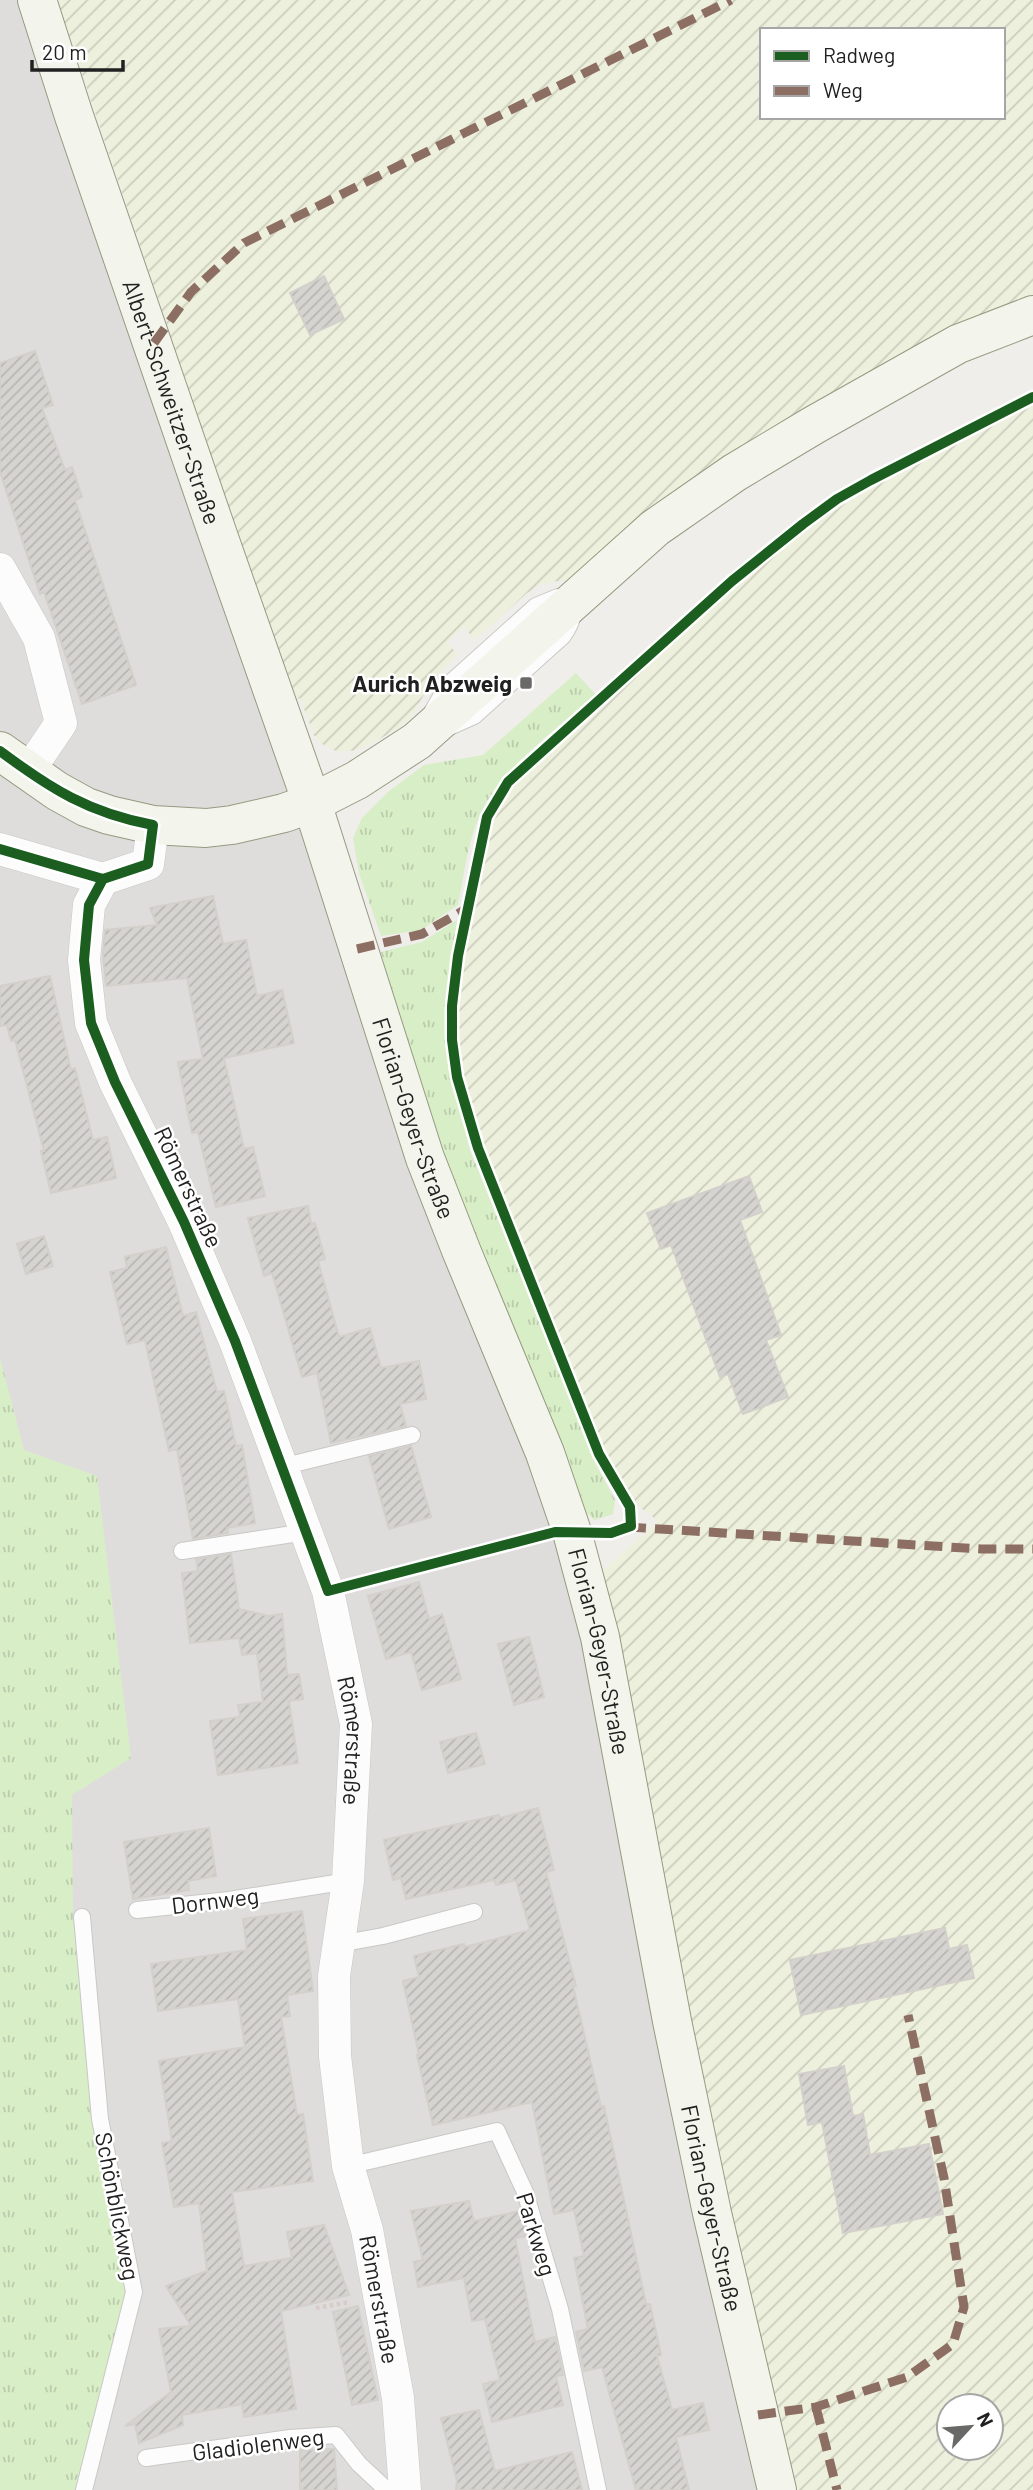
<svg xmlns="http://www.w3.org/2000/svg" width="1033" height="2490" font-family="Barlow,sans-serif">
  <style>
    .residential { fill: #dedddb }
    .farmland { fill: url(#farmland-furrows); fill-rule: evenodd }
    .grass { fill: url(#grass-tufts) }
    .building { fill: url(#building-hatch); stroke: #d3d0cb; stroke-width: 2 }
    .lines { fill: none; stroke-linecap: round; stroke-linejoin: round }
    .lane-casing { stroke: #c8c8c6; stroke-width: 18 }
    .street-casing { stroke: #c8c8c6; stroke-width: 33 }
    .secondary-casing { stroke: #969a80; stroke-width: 40 }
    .path { stroke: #d8cbc8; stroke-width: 4.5; stroke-dasharray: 3.5 3.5; stroke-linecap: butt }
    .lane { stroke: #fdfcfc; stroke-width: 16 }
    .street { stroke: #fdfcfc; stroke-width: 32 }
    .secondary { stroke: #f3f5ec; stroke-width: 38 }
    .quiet { stroke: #8d6e63; stroke-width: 9; stroke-dasharray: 18 9; stroke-linecap: butt }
    .cycleway-casing { stroke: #fff; stroke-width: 15 }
    .cycleway { stroke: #1b5e20; stroke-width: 10 }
    .poi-dot { fill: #696967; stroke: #fff; stroke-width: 2.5 }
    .labels { text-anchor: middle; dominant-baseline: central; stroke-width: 5; stroke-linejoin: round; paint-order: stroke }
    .street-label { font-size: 23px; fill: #212121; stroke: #fff }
    .poi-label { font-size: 23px; font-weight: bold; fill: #212121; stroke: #fff; text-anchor: end }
  </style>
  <defs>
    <pattern id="farmland-furrows" width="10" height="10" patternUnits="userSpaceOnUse" patternTransform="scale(1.75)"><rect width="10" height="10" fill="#edf0dc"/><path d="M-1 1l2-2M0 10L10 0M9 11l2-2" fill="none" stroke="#cbcebc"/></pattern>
    <pattern id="grass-tufts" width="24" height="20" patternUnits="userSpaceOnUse" patternTransform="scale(1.75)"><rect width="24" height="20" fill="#d8eec7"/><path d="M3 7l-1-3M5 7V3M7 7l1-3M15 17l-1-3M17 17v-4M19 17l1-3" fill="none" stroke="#b9ccab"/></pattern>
    <pattern id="building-hatch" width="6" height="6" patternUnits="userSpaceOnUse" patternTransform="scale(1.75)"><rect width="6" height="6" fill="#d6d4d1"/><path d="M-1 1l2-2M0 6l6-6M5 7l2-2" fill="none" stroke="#b7b6b3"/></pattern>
  </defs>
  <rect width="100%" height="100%" fill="#efeeea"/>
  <path class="residential" d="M 0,0 L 25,0 L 559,1534 L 766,2490 L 0,2490 Z"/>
  <path class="farmland" d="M 57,0 L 1033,0 L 1033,309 L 574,582 L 557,581 L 541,584 L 527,593 L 475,640 L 464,627 L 447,642 L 458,655 L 435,676 L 411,717 L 392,732 L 358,750 L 338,752 L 320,743 L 314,735 L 300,698 L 294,700 ZM 762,30 L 1003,30 L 1003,117 L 762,117 Z
    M 1033,404 L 1033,2490 L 795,2490 L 774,2407 L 691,2021 L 601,1572 L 658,1521 L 637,1505 L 605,1451 L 484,1146 L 463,1076 L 459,1039 L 459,1006 L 465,957 L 490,833 L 498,809 L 513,786 L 736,586 L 806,529 L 874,485 ZM 949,2406 L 991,2406 L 991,2448 L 949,2448 Z"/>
  <path class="grass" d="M 576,673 L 596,695 C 557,729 501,768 480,815 C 467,843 464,876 458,905 L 421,930 L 381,936 L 359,873 L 353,838 L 362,818 L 388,792 L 424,765 L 483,755 Z
    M 457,920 L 447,1004 L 447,1041 L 451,1077 L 470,1150 L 598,1468 L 615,1500 L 613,1514 L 595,1520 L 582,1510 L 476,1247 L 417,1083 L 381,952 L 422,942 Z
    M 0,1358 L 24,1450 L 97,1476 L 131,1758 L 72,1795 L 73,1918 L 92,2123 L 130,2294 L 78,2490 L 0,2490 Z"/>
  <path class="building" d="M 324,276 L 344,319 L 310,335 L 290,293 Z
    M 35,351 L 53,405 L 42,408 L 65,470 L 72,467 L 82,497 L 75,500 L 136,685 L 82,704 L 44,592 L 40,594 L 0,472 L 0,363 Z
    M 213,896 L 223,944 L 246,940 L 257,996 L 282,990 L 294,1043 L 224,1058 L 244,1149 L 253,1147 L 265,1196 L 216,1207 L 198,1132 L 192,1133 L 178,1062 L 203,1059 L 187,978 L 106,986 L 103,954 L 105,930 L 157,925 L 150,908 Z
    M 50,976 L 71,1070 L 75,1068 L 93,1140 L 107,1137 L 116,1178 L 51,1193 L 41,1151 L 44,1151 L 15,1040 L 11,1041 L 7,1025 L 0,1026 L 0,986 Z
    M 749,1176 L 762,1212 L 740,1220 L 781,1335 L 766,1340 L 788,1397 L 743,1414 L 728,1374 L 720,1377 L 671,1245 L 661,1249 L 647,1213 Z
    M 308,1206 L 311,1224 L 315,1223 L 325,1259 L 318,1261 L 339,1337 L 370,1328 L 381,1368 L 419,1361 L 426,1399 L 400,1404 L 406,1426 L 331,1443 L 317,1373 L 302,1377 L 272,1273 L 264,1276 L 248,1218 Z
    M 44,1236 L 53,1266 L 26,1274 L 17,1244 Z
    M 166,1247 L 183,1316 L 196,1312 L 217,1392 L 224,1391 L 236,1446 L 242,1445 L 255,1523 L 227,1528 L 228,1533 L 193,1539 L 177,1449 L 169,1451 L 145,1340 L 127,1344 L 110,1272 L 127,1268 L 125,1257 Z
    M 411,1446 L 431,1517 L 389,1529 L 369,1456 Z
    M 231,1554 L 239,1609 L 269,1616 L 282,1614 L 287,1675 L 299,1674 L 303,1699 L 289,1701 L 298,1763 L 218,1775 L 210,1721 L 240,1717 L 238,1705 L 263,1702 L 257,1653 L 242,1655 L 239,1638 L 190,1643 L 182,1573 L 198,1571 L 196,1559 Z
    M 419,1582 L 429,1619 L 442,1614 L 461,1679 L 422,1690 L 411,1652 L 386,1659 L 368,1596 Z
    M 529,1637 L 544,1697 L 514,1705 L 498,1644 Z
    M 476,1733 L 485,1764 L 448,1773 L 440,1742 Z
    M 538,1808 L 554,1870 L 546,1872 L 576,1986 L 573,1986 L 601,2107 L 604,2106 L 646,2304 L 650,2304 L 661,2355 L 657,2356 L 672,2410 L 703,2403 L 709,2430 L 676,2437 L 689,2490 L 636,2490 L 602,2367 L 584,2371 L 576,2332 L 588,2329 L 574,2258 L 584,2256 L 574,2210 L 554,2214 L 532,2102 L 433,2125 L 417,2055 L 419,2055 L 403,1981 L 419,1977 L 414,1956 L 464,1944 L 465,1947 L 530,1930 L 516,1880 L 496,1885 L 494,1880 L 406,1899 L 401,1878 L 393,1880 L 384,1840 L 499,1815 L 500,1818 Z
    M 209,1828 L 216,1876 L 188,1881 L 189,1890 L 133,1899 L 124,1842 Z
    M 302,1911 L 313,1991 L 287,1995 L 290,2016 L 281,2017 L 297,2115 L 303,2114 L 313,2181 L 232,2192 L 244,2266 L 292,2258 L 287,2232 L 324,2225 L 349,2295 L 281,2311 L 296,2409 L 244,2417 L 242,2404 L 182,2415 L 183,2425 L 139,2443 L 135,2424 L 125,2426 L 171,2392 L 159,2329 L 191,2326 L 166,2286 L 207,2271 L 199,2203 L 174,2207 L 162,2143 L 172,2141 L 159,2061 L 245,2047 L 238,1999 L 158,2011 L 151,1964 L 247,1950 L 243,1919 Z
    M 945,1928 L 949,1949 L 967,1945 L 974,1978 L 801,2015 L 790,1960 Z
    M 844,2066 L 853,2116 L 863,2114 L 870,2155 L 929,2144 L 943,2214 L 843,2233 L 822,2122 L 808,2125 L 799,2074 Z
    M 469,2201 L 474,2221 L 520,2211 L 527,2236 L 515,2238 L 535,2342 L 555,2337 L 563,2375 L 556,2376 L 563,2405 L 492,2422 L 483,2384 L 500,2380 L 485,2319 L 472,2321 L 464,2278 L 418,2287 L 414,2262 L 423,2260 L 411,2211 Z
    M 358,2306 L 378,2400 L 352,2405 L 333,2312 Z
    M 479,2410 L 495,2471 L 572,2452 L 582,2490 L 456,2490 L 457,2481 L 441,2418 Z
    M 334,2449 L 337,2490 L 300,2490 L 300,2450 Z"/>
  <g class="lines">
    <g class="lane-casing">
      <path id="lane" d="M 558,597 L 574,599 C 574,614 572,623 563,636 L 474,716 L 445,729 L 428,731 L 431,714 L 447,686 L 536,606 Z
        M 281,1467 L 412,1435
        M 182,1551 L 306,1532
        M 137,1910 L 229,1900 L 348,1881
        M 82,1917 L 100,2119 L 134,2292 L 84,2490
        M 339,1944 L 383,1936 L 474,1912
        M 348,2166 L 497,2131 L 525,2192 L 560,2309 L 598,2490
        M 146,2458 L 290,2438 L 336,2435 L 359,2464 L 387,2490"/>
    </g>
    <g class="street-casing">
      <g id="street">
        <path d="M 0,569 L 39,638 L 61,723 L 28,772"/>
        <path id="s1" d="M 153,825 L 148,864 L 103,879 L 89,905 L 84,960 L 91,1023 L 115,1082 L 184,1222 L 235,1341 L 328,1591 L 356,1724 L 348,1881 L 334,1976 L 335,2056 L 348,2166 L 367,2230 L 398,2398 L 405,2490"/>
        <path d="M 0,849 L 103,879"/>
      </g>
    </g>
    <g class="secondary-casing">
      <g id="secondary">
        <path id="s2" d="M 37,0 L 74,116 L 218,535 L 312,803 L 425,1158 L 461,1250 L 545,1453 L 572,1532 L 600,1637 L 672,2021 L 712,2213 L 777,2490"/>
        <path d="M 0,751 L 57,791 L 86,807 L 109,815 L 153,825 L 206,828 L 232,825 L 284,813 L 312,803 L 357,780 L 417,741 L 655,528 L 734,473 L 814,425 L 958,344 L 1033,315"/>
      </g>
    </g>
    <path class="path" d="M 316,2308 L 350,2302"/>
    <use href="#lane" class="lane"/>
    <use href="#street" class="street"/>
    <use href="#secondary" class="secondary"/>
    <path class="quiet" d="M 154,343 L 191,292 L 244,243 L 731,0
      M 357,949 L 422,934 L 466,909
      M 628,1527 L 981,1549 L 1033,1549
      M 816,2407 L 837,2490
      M 758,2415 L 816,2407 L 907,2377 L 953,2344 L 964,2307 L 944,2178 L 908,2015"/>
    <g class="cycleway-casing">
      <path id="cycleway" d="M 0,751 C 51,789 89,813 153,825 L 148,864 L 103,879 L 89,905 L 84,960 L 91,1023 L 115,1082 L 184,1222 L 235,1341 L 328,1591 L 555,1532 L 611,1533 L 631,1526 L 630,1507 L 599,1454 L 478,1148 L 457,1077 L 452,1040 L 452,1006 L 458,956 L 487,817 L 508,782 L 732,581 L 803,524 L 837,499 L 871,480 L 1033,397
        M 0,849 L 103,879"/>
    </g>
    <use href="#cycleway" class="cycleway"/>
  </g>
  <rect class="poi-dot" x="519" y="676" width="14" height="14" rx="3.5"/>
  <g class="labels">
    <g class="street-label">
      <text stroke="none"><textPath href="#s2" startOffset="424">Albert-Schweitzer-Straße</textPath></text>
      <text stroke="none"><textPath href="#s2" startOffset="1180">Florian-Geyer-Straße</textPath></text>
      <text transform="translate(189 1187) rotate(65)">Römerstraße</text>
      <text stroke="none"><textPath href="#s2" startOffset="1746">Florian-Geyer-Straße</textPath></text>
      <text stroke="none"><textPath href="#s1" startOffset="1003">Römerstraße</textPath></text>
      <text transform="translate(215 1900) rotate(-7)">Dornweg</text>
      <text transform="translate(118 2206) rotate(79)">Schönblickweg</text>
      <text stroke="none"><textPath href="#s2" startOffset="2314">Florian-Geyer-Straße</textPath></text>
      <text transform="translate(537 2234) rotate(73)">Parkweg</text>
      <text stroke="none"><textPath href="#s1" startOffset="1568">Römerstraße</textPath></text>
      <text transform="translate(258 2444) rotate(-7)">Gladiolenweg</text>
    </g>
    <g class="poi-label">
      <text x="512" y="683">Aurich Abzweig</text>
    </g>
  </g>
  <rect x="760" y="28" width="245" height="91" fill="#ffffff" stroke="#a6a6a6" stroke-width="2"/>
  <rect x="774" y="51" width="35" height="10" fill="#1b5e20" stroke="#a6a6a6" stroke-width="2"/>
  <text x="823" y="63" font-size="21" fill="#212121">Radweg</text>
  <rect x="774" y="86" width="35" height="10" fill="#8d6e63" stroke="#a6a6a6" stroke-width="2"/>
  <text x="823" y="98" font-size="21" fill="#212121">Weg</text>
  <g transform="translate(970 2427) rotate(64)"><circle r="33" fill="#ffffff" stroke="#a6a6a6" stroke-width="2"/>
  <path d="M0-5L12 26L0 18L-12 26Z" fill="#696967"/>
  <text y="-10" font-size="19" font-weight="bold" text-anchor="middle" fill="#212121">N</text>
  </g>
  <path d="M32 60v10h91v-10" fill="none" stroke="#212121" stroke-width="3.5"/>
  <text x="42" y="60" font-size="21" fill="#212121" stroke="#ffffff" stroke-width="5" paint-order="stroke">20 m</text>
</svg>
